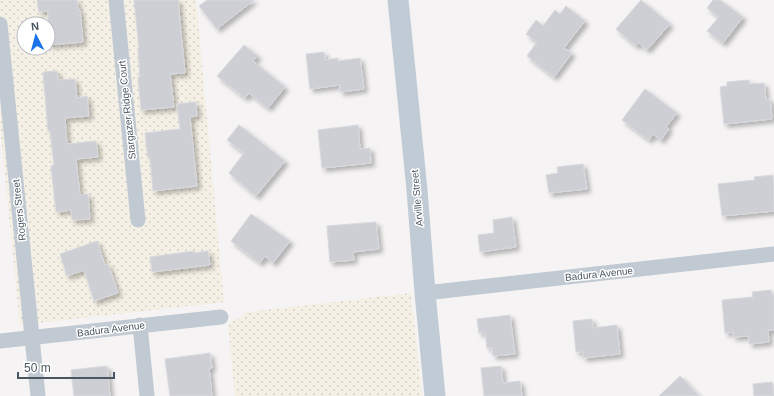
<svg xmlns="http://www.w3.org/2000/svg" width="774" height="396" font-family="Helvetica,sans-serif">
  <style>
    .sand { fill: url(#sand-dots); fill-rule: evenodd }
    .building { fill: #cdcfd5; stroke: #d7d9de; filter: url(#shadow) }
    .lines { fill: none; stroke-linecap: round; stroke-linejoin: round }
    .street { stroke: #c1cad2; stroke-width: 15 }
    .secondary { stroke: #c1cbd6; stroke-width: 21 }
    .labels { text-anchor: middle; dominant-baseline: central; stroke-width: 3; stroke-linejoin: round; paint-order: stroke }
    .street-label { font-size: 10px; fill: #4a5661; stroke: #fff }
  </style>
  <defs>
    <pattern id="sand-dots" width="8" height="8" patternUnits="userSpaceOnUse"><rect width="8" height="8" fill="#f5f0e5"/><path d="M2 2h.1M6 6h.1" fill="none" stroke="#d4d0c7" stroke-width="1.8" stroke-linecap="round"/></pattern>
    <filter id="shadow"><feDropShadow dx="3.5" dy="3.5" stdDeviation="2" flood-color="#0004"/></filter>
  </defs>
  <rect width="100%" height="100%" fill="#f5f3f3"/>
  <path class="sand" d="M 0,0 L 196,0 L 224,302 L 20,325 L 0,126 ZM 24,24 L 48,24 L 48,48 L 24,48 Z
    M 411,293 L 422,396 L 235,396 L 228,325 L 247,312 Z"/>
  <path class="building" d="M 37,0 L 77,0 L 78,10 L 80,10 L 83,42 L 48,45 L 48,11 L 39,12 Z
    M 134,0 L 178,0 L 185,73 L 170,74 L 174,107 L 141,110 L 138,77 L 140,77 L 138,48 L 139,48 Z
    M 207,0 L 254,0 L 217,29 L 199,6 Z
    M 641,0 L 670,24 L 647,50 L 639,43 L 636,46 L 616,29 Z
    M 713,0 L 720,0 L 743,17 L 723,43 L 707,31 L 719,17 L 707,8 Z
    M 566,6 L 585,21 L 564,48 L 572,53 L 554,77 L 527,56 L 537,42 L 526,34 L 536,20 L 543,26 L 555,10 L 560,14 Z
    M 244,45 L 258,56 L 253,61 L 285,87 L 268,108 L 249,93 L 245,98 L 217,76 Z
    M 324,52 L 325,60 L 338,58 L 338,61 L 360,58 L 364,89 L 340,92 L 340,85 L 310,89 L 306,54 Z
    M 57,71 L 58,80 L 75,79 L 77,98 L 87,96 L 89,116 L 65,118 L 67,144 L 96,141 L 98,157 L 76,159 L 80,195 L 88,194 L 90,219 L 72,220 L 71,210 L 56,212 L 51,166 L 54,165 L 50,131 L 48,131 L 43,72 Z
    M 749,80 L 750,84 L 764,83 L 766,100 L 770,99 L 772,119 L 724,124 L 720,87 L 727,86 L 727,82 Z
    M 645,89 L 677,113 L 666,127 L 669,129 L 661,140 L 653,134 L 649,140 L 622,120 Z
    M 196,102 L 197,116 L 190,117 L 197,186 L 153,191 L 150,157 L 148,158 L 145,133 L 180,129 L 177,104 Z
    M 239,125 L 285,161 L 256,196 L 229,173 L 244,153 L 227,140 Z
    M 358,125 L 360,149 L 370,148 L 371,163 L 322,168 L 318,130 Z
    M 583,164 L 587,189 L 549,193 L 546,175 L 558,173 L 557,167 Z
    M 773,175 L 774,211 L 722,216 L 718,184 L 755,180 L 754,177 Z
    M 251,214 L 290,241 L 273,263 L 265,256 L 260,263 L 231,241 Z
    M 512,217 L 516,247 L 480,252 L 478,235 L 494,233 L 493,220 Z
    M 376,222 L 379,249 L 353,252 L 354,260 L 330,262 L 327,226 Z
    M 97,241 L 105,265 L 108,264 L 118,293 L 94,301 L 84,270 L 67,276 L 60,254 Z
    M 194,251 L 194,253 L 208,251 L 210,265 L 152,272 L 150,257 Z
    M 771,290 L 772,295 L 774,295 L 774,330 L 768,330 L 769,342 L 749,344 L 749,336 L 733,337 L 733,332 L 725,333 L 722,300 L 753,297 L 752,292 Z
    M 510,315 L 515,354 L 493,356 L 492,348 L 487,348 L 485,332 L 479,333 L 477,319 Z
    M 592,319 L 593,328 L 617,325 L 620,354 L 583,358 L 583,352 L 576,352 L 573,321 Z
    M 210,353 L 212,368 L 209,368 L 212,396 L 170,396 L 165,359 Z
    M 107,366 L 110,396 L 74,396 L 71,370 Z
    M 501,366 L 503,383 L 520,381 L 522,396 L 484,396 L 481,368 Z
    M 680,376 L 699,396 L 659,396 Z
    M 772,382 L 774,396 L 754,396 L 753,384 Z"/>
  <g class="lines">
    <path class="street" d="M 116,0 L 138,220
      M 0,24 L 38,396
      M 425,293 L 774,254
      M 140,325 L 147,396
      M 0,341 L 221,317"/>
    <path class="secondary" d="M 398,0 L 417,190 L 425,293 L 435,396"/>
  </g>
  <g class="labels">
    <g class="street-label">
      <text transform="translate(127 110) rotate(-96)">Stargazer Ridge Court</text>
      <text transform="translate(417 198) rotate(-95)">Arville Street</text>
      <text transform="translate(19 210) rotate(-96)">Rogers Street</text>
      <text transform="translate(599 274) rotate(-6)">Badura Avenue</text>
      <text transform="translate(111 329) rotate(-7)">Badura Avenue</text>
    </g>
  </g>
  <g transform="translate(36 36) rotate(354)"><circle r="19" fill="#ffffff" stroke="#b7bbc0"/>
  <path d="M0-3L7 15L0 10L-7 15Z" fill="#1a73e8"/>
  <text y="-6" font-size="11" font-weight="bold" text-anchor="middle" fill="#4a5661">N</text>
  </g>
  <path d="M18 372v6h96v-6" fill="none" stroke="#4a5661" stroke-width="2"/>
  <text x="24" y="372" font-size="12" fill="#4a5661" stroke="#ffffff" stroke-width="3" paint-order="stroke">50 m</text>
</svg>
